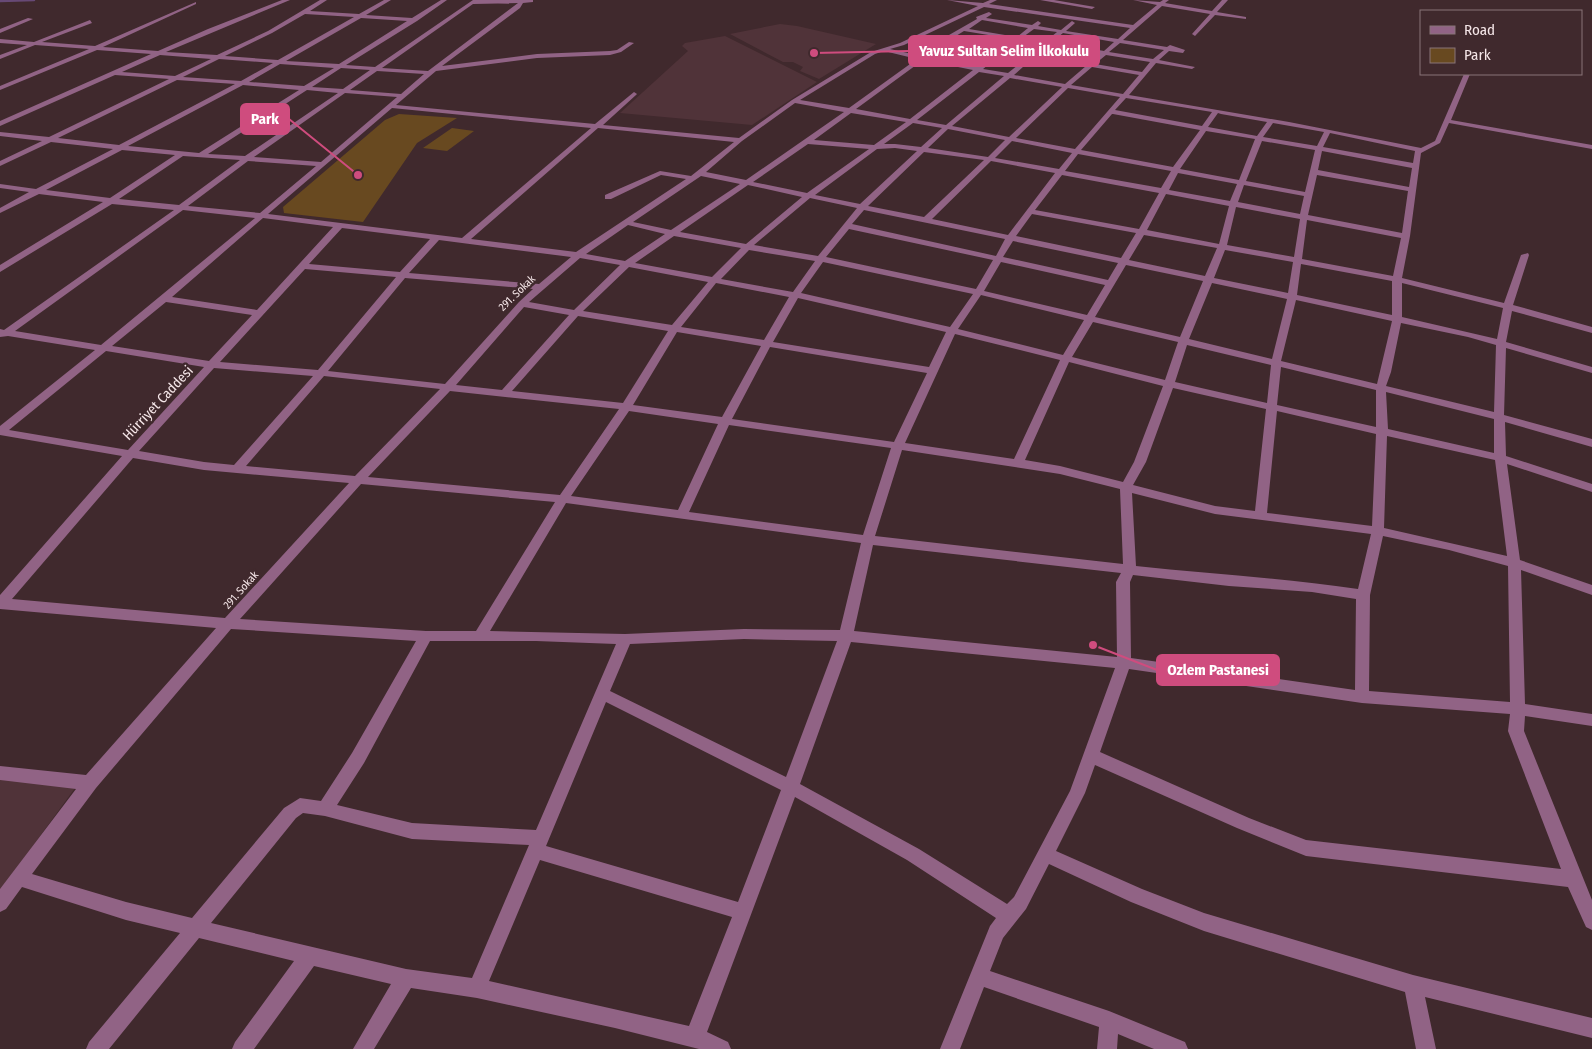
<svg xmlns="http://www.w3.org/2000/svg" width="1592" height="1049" font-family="'Fira Sans Condensed',sans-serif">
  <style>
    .built { fill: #503339 }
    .green { fill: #684920 }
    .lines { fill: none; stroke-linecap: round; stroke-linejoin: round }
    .stream { stroke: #674976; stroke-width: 2.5 }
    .minor { fill: #916385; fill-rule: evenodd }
    .labels { text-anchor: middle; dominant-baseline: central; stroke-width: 5; stroke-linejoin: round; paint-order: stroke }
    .far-street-label { font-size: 11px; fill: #f5e6e8; stroke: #40292d }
    .street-label { font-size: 14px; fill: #f5e6e8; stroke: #40292d }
    .leader { fill: none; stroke: #cf4c7e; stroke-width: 2 }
    .callout-dot { fill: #cf4c7e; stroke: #40292d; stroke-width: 2 }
    .callout { fill: #cf4c7e; stroke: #cf4c7e; stroke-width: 2 }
    .callout-label { font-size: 15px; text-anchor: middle; font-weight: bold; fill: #fff }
  </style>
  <rect width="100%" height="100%" fill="#40292d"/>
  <path class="built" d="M 780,24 L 797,26 L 876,44 L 819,79 L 800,71 L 803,67 L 793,62 L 783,62 L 730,34 Z
    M 725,36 L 817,82 L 752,125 L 620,113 L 688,51 L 682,46 L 685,43 Z
    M 0,779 L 75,788 L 0,891 Z"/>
  <path class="green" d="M 399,114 L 457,118 L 417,143 L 363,222 L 284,213 L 283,207 L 385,120 Z
    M 452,128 L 474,131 L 447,151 L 423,148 Z"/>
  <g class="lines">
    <path class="stream" d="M 0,1 L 34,0"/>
    <path class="minor" d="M 282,0 L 290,0 L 166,52 L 217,55 L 268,31 L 320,0 L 327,0 L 310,11 L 359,14 L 384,0 L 391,0 L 366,15 L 412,18 L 441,0 L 447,0 L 417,21 L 346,65 L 375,67 L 473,0 L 533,0 L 533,2 L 523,3 L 520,8 L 442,66 L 537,54 L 610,51 L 617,50 L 629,42 L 634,43 L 621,52 L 610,55 L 537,58 L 436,71 L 396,105 L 595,124 L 634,92 L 637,94 L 636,95 L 603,125 L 739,138 L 792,100 L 871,52 L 900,43 L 978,6 L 947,0 L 983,3 L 990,0 L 997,0 L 989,4 L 1133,25 L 1157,5 L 1133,0 L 1160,2 L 1163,0 L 1169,0 L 1165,3 L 1212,11 L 1222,0 L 1228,0 L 1217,12 L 1246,17 L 1246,19 L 1215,15 L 1195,36 L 1192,34 L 1210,14 L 1162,6 L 1123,40 L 1167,47 L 1170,45 L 1185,50 L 1183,53 L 1169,51 L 1159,60 L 1195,67 L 1192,69 L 1156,63 L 1129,95 L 1289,122 L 1421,148 L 1435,141 L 1464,74 L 1470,74 L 1451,120 L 1592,145 L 1592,149 L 1449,123 L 1440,143 L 1421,153 L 1410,236 L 1402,278 L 1504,303 L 1521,255 L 1528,253 L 1529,255 L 1513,305 L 1592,327 L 1592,333 L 1512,311 L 1506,342 L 1592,367 L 1592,373 L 1506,348 L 1504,415 L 1592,439 L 1592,447 L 1505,422 L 1506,456 L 1592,484 L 1592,492 L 1507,464 L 1520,560 L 1592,585 L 1592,595 L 1521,570 L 1525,704 L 1592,714 L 1592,726 L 1525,716 L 1524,731 L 1592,900 L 1592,930 L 1586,927 L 1568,887 L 1306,856 L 1237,828 L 1095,765 L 1085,793 L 1056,851 L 1142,889 L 1204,913 L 1413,975 L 1592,1018 L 1592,1038 L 1425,997 L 1436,1049 L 1416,1049 L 1405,992 L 1204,931 L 1131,902 L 1049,864 L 1026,909 L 1003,938 L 990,971 L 1109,1011 L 1185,1042 L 1188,1049 L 1154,1049 L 1118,1034 L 1117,1049 L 1097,1049 L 1099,1027 L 984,987 L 960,1049 L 940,1049 L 990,926 L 996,918 L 907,860 L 795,797 L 707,1032 L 728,1042 L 731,1049 L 699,1049 L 615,1028 L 477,998 L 411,988 L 374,1049 L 353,1049 L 391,984 L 314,966 L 254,1049 L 232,1049 L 235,1042 L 294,961 L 199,938 L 109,1049 L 86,1049 L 89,1042 L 180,933 L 126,920 L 22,887 L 6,909 L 0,912 L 0,889 L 76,789 L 0,780 L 0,766 L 86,775 L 216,628 L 0,609 L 0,595 L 122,456 L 0,435 L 0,426 L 95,350 L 8,336 L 0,337 L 0,329 L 4,330 L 174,210 L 112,204 L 0,272 L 0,265 L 103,202 L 39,194 L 0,213 L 0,208 L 29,192 L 0,188 L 0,184 L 36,189 L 113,149 L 51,142 L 0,166 L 0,161 L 42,141 L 0,136 L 0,132 L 49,137 L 169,79 L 115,75 L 0,126 L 0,121 L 151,54 L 97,50 L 0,90 L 0,86 L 89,49 L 35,45 L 0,59 L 0,55 L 27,45 L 0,43 L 0,39 L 34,42 L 90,20 L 92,23 L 42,42 L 95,46 L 196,2 L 196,4 L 103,47 L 158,51 L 208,29 ZM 518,3 L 428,71 L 382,68 L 473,4 ZM 984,7 L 1130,28 L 1118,39 L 1066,31 L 1075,23 L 1072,21 L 1061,30 L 1038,26 L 1041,23 L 1038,21 L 1032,25 L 986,18 L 992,14 L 989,12 L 976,17 L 977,19 L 942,39 L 921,56 L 890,49 L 904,45 ZM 305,14 L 354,17 L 278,60 L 225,56 L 272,33 ZM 361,18 L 407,21 L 339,64 L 286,61 ZM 982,20 L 1028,28 L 1017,37 L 969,29 ZM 1034,29 L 1057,32 L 1046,41 L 1023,37 ZM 964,31 L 1013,39 L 1002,48 L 951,39 ZM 1063,33 L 1114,42 L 1104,51 L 1052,42 ZM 1019,40 L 1043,44 L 1032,53 L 1008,49 ZM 947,42 L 998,51 L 977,67 L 926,57 ZM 1120,43 L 1164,50 L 1153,59 L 1109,52 ZM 1049,45 L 1100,54 L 1089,63 L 1038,54 ZM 884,51 L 917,59 L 849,108 L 800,100 L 875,54 ZM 1004,52 L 1029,56 L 1008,73 L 983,69 ZM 160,55 L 211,59 L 175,76 L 122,72 ZM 1106,55 L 1150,62 L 1142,72 L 1095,64 ZM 1034,57 L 1086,66 L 1065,84 L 1014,75 ZM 219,59 L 273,63 L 241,81 L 183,77 ZM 923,60 L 973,70 L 910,119 L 856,109 ZM 280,64 L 334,68 L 304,86 L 249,82 ZM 1092,67 L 1139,75 L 1123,94 L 1071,85 ZM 341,68 L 370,70 L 343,89 L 312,87 ZM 377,71 L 424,74 L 401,94 L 350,90 ZM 979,72 L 1004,76 L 946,125 L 917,120 ZM 1010,78 L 1062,87 L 1009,137 L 952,126 ZM 177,80 L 235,84 L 119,145 L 58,138 ZM 243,85 L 299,90 L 199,153 L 128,146 ZM 1068,88 L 1120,97 L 1075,149 L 1016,138 ZM 307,90 L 338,93 L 245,156 L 208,154 ZM 345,93 L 397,97 L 321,162 L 254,157 ZM 1126,98 L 1212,112 L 1202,126 L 1115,110 ZM 795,103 L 844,112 L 746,180 L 706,172 L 742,141 ZM 392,108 L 591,128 L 462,238 L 268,214 ZM 851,113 L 906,122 L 874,145 L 814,140 ZM 1218,113 L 1221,114 L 1267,122 L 1257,136 L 1208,127 ZM 1112,114 L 1113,114 L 1200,130 L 1173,167 L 1081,150 ZM 913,123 L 942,128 L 921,147 L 895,144 L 884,144 ZM 1273,123 L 1324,132 L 1317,146 L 1263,137 ZM 598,128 L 734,142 L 691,176 L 660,171 L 605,195 L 605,199 L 611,199 L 661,175 L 686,179 L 576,252 L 471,239 ZM 948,129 L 1005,140 L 988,157 L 928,148 ZM 1206,131 L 1255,139 L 1239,180 L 1180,169 ZM 1330,133 L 1415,151 L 1413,163 L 1323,147 ZM 1012,141 L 1072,153 L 1059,169 L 995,158 ZM 1262,141 L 1315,150 L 1305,192 L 1246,181 ZM 808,144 L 869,149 L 807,193 L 753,182 ZM 895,148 L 917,151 L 860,204 L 815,195 L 877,149 ZM 122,150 L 175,155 L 110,198 L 46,190 ZM 1322,151 L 1412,168 L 1409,187 L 1318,170 ZM 924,152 L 984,160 L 924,217 L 868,206 ZM 1078,154 L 1171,171 L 1161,188 L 1065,171 ZM 183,156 L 240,160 L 179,205 L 119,199 ZM 248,161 L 316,166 L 260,213 L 188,206 ZM 991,161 L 1055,173 L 1008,235 L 932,219 ZM 1178,173 L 1237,184 L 1230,201 L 1169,190 ZM 1062,175 L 1159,193 L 1139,229 L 1035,210 ZM 1317,175 L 1408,191 L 1402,233 L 1308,215 ZM 701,176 L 740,184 L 671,230 L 633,222 ZM 748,185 L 802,197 L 746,244 L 680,232 ZM 1244,185 L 1304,196 L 1300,214 L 1238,202 ZM 1166,194 L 1229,206 L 1219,244 L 1147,230 ZM 810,198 L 857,208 L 818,256 L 754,245 ZM 1236,207 L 1300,219 L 1294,257 L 1227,245 ZM 183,210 L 255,218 L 101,345 L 15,331 ZM 864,210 L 1005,239 L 996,256 L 852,224 ZM 1032,214 L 1136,233 L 1121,258 L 1016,236 ZM 263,218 L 333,227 L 257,310 L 172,297 ZM 1307,220 L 1401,238 L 1393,276 L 1302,259 ZM 628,225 L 665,234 L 625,261 L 586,254 ZM 342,228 L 430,239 L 400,272 L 309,264 ZM 849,229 L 993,260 L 976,289 L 826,257 ZM 1144,235 L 1217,248 L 1205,276 L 1129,260 ZM 674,236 L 741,248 L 712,277 L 635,263 ZM 439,240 L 571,257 L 539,284 L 409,273 ZM 1013,241 L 1118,263 L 1108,280 L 1003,257 ZM 749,250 L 815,261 L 793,292 L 721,279 ZM 1225,250 L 1293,262 L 1288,293 L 1214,278 ZM 580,258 L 620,265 L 574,310 L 529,302 ZM 823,262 L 973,294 L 950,327 L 801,293 ZM 1001,262 L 1105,285 L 1087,315 L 984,291 ZM 1301,264 L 1392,281 L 1392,315 L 1297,295 ZM 1126,265 L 1203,281 L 1180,337 L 1095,317 ZM 629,267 L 708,282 L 672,325 L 583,311 ZM 305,269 L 396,277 L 318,370 L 220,362 ZM 405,278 L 533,289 L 519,302 L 445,384 L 328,371 ZM 716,283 L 789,297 L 764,340 L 681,327 ZM 1212,283 L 1287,299 L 1272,359 L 1189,339 ZM 1402,283 L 1503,308 L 1497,339 L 1402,317 ZM 981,295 L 1084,320 L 1063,355 L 958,329 ZM 798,298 L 946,332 L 929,367 L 773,342 ZM 1296,300 L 1392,321 L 1377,384 L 1281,361 ZM 166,302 L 252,315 L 209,361 L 112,346 ZM 524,307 L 569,315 L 502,390 L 456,385 ZM 578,316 L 668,331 L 623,403 L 512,391 ZM 1093,322 L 1178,342 L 1165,380 L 1072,357 ZM 1401,323 L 1468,337 L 1496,345 L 1494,412 L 1386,386 L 1391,372 ZM 677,332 L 761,346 L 722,417 L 633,405 ZM 955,334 L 1060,360 L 1014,459 L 905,443 ZM 1187,345 L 1271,365 L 1267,403 L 1175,382 ZM 770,347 L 927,373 L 894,442 L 732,419 ZM 106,351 L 204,367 L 128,450 L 9,430 ZM 1069,362 L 1163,386 L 1134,462 L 1123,482 L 1060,466 L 1025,460 ZM 1281,367 L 1376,390 L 1376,427 L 1277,405 ZM 214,368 L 313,376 L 234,465 L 204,462 L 139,451 ZM 324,376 L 440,389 L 355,476 L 246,466 ZM 1173,388 L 1266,409 L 1255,511 L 1215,506 L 1133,485 L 1146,462 ZM 450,391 L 619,409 L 560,495 L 368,477 ZM 1386,392 L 1494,419 L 1494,453 L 1388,429 ZM 629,411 L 718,424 L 678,510 L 571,496 ZM 1277,411 L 1376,434 L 1372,526 L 1267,513 ZM 729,425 L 891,448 L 863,535 L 689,512 ZM 1387,436 L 1495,460 L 1507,556 L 1384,528 ZM 902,450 L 1060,474 L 1120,489 L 1123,564 L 875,536 ZM 133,458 L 204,470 L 349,483 L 225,618 L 12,599 ZM 361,484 L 555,502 L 476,631 L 426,631 L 240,619 ZM 1132,493 L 1215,514 L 1371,534 L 1358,589 C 1284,578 1210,574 1136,566 ZM 566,503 L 861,543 L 840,630 L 744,629 L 625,634 L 490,631 ZM 1383,536 L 1449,550 L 1508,566 L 1510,702 L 1369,691 L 1370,595 ZM 873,545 L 1121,573 L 1116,582 L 1117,657 L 854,631 ZM 1133,575 L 1229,586 L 1312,592 L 1356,599 L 1355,690 L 1131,658 L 1130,582 ZM 231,629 L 416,641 L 352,753 L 321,801 L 300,798 L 284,808 L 192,918 L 126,902 L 32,874 L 96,788 ZM 744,639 L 837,641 L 786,777 L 610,691 L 630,644 ZM 430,641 L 536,641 L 616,644 L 536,830 L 412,823 L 337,805 L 364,763 ZM 851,642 L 1115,668 L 1070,791 L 1014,897 L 1007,904 L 919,849 L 800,784 ZM 1129,669 L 1362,703 L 1510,714 L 1508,731 L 1561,869 L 1306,840 L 1249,818 L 1100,752 ZM 606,702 L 781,790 L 738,902 L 546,846 ZM 303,813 L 325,816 L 412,839 L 529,845 L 472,978 L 406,969 L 211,923 L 296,818 ZM 540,860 L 732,917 L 689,1026 L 489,981 Z
      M 1040,0 L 1054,0 L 1095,7 L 1092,9 Z
      M 28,18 L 33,19 L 0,33 L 0,29 Z"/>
  </g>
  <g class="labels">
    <g class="far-street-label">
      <text transform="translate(517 293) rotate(-44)">291. Sokak</text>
      <text transform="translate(241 590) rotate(-48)">291. Sokak</text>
    </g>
    <g class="street-label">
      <text transform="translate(158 403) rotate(-47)">Hürriyet Caddesi</text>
    </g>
  </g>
  <path class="leader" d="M814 53L909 51M358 175L289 119M1093 645L1157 670"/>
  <g class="callout-dot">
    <circle cx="814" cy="53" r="5"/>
    <circle cx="358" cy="175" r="5"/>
    <circle cx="1093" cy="645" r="5"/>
  </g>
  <g class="callout">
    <rect x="909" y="36" width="190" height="30" rx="5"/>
    <rect x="241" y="104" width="48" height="30" rx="5"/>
    <rect x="1157" y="655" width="122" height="30" rx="5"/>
  </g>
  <g class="callout-label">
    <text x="1004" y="56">Yavuz Sultan Selim İlkokulu</text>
    <text x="265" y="124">Park</text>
    <text x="1218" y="675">Ozlem Pastanesi</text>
  </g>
  <rect x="1420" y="10" width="162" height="65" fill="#40292d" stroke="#887578"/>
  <rect x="1430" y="26" width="25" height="8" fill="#916385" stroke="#887578"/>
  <text x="1464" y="35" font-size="15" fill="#f5e6e8">Road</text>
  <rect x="1430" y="48" width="25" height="15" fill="#684920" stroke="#887578"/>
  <text x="1464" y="60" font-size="15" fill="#f5e6e8">Park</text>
</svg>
